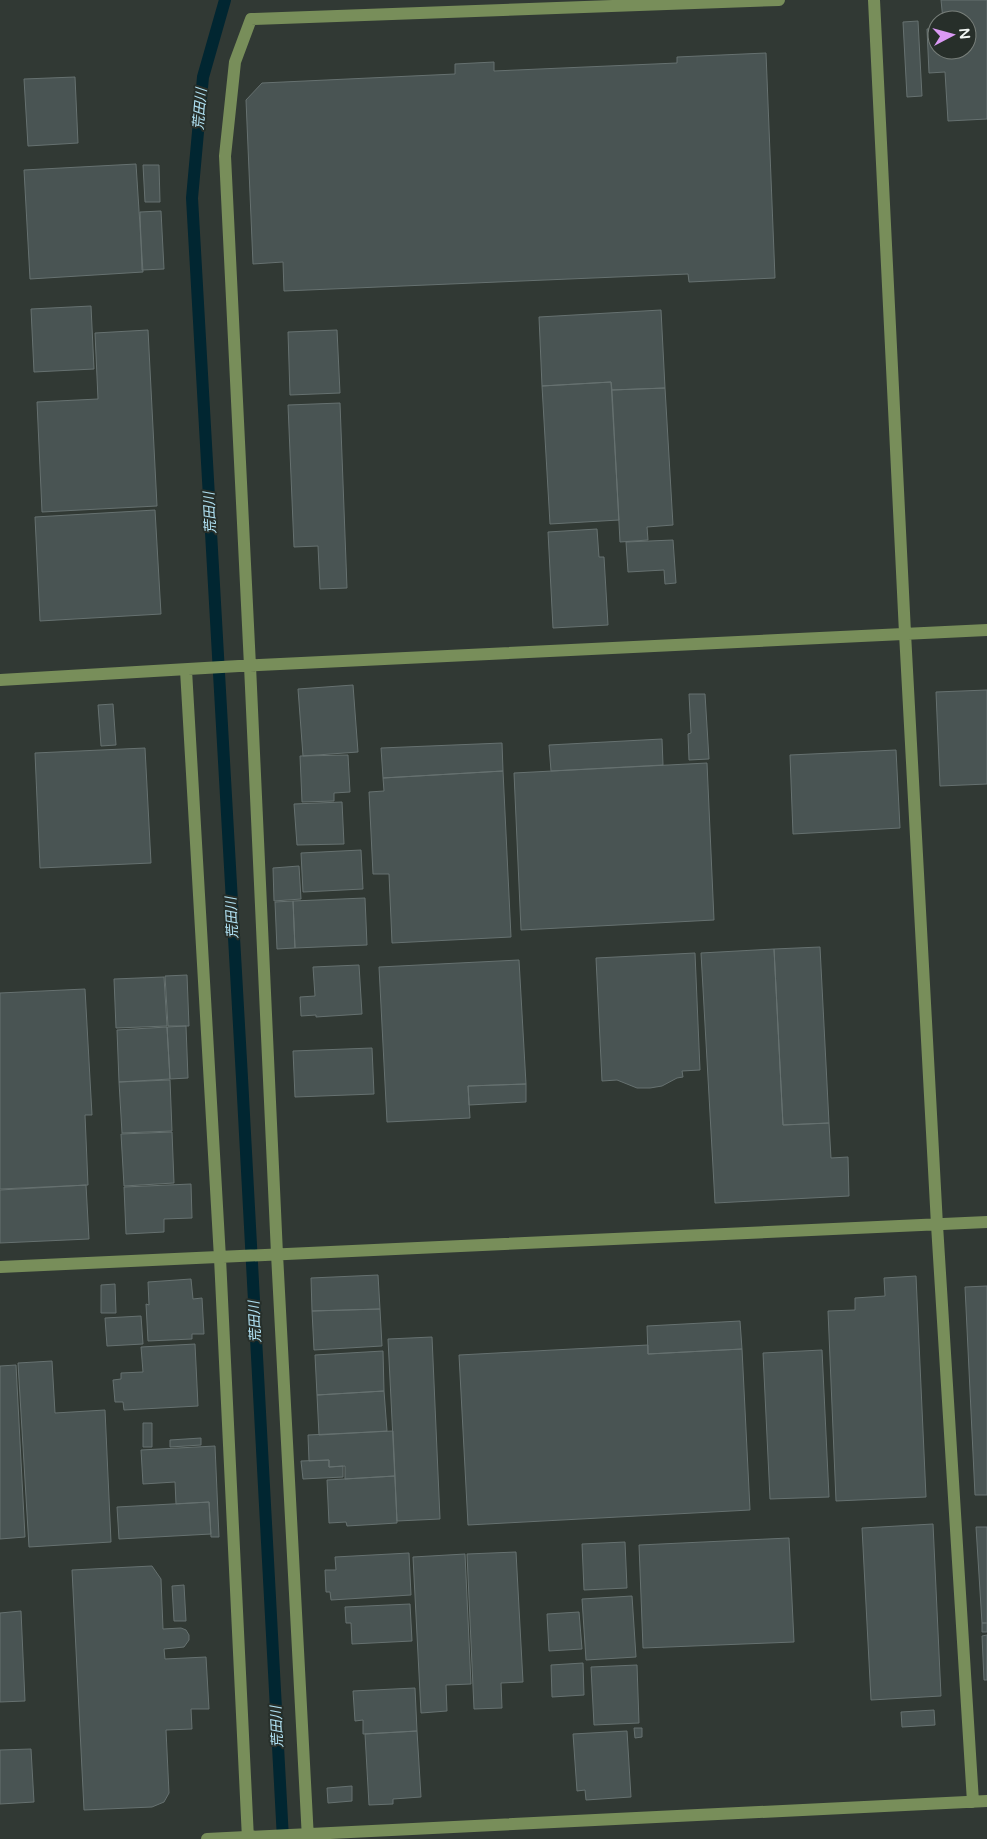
<svg xmlns="http://www.w3.org/2000/svg" width="987" height="1839" font-family="'Varela Round','Noto Sans JP',sans-serif">
  <style>
    .lines { fill: none; stroke-linecap: round; stroke-linejoin: round }
    .stream { stroke: #012631; stroke-width: 12 }
    .building { fill: #495453; stroke: #667170 }
    .minor { stroke: #788e5a; stroke-width: 12 }
    .labels { text-anchor: middle; dominant-baseline: central; stroke-width: 4; stroke-linejoin: round; paint-order: stroke }
    .water-label { font-size: 14px; font-style: italic; fill: #b2e4f6; stroke: #272f2a }
  </style>
  <rect width="100%" height="100%" fill="#313934"/>
  <g class="lines">
    <path class="stream" d="M 225,0 L 203,77 L 192,198 L 242,1078 L 283,1839"/>
  </g>
  <path class="building" d="M 941,0 L 987,0 L 987,119 L 948,121 L 945,72 L 929,73 L 927,29 L 937,28 L 937,50 L 967,50 L 967,20 L 943,20 Z
    M 918,21 L 922,96 L 907,97 L 903,22 Z
    M 766,53 L 775,278 L 689,282 L 688,274 L 284,291 L 283,262 L 253,264 L 246,100 L 262,83 L 455,74 L 455,64 L 494,62 L 494,71 L 677,63 L 677,57 Z
    M 75,77 L 78,143 L 28,146 L 24,79 Z
    M 136,164 L 143,272 L 30,279 L 24,170 Z
    M 143,165 L 159,165 L 160,202 L 145,202 Z
    M 161,211 L 164,269 L 142,270 L 140,212 Z
    M 91,306 L 94,369 L 34,372 L 31,309 Z
    M 661,310 L 665,388 L 612,390 L 611,382 L 542,386 L 539,317 Z
    M 148,330 L 157,506 L 42,512 L 37,402 L 98,399 L 95,333 Z
    M 337,330 L 340,393 L 290,395 L 288,332 Z
    M 611,382 L 619,520 L 550,524 L 542,386 Z
    M 665,388 L 673,525 L 647,527 L 648,540 L 620,542 L 612,390 Z
    M 340,403 L 347,588 L 320,589 L 318,546 L 294,547 L 288,405 Z
    M 155,510 L 161,614 L 40,621 L 35,517 Z
    M 597,529 L 599,557 L 604,557 L 608,625 L 553,628 L 548,532 Z
    M 673,540 L 676,583 L 665,584 L 664,570 L 628,572 L 626,542 Z
    M 353,685 L 358,752 L 303,756 L 298,689 Z
    M 987,690 L 987,784 L 940,786 L 936,692 Z
    M 689,694 L 705,694 L 709,759 L 689,760 L 688,734 L 691,733 Z
    M 113,704 L 116,745 L 101,746 L 98,705 Z
    M 662,739 L 663,765 L 551,771 L 549,745 Z
    M 502,743 L 503,771 L 383,778 L 381,748 Z
    M 145,748 L 151,863 L 40,868 L 35,753 Z
    M 896,750 L 900,828 L 793,834 L 790,755 Z
    M 348,755 L 350,792 L 334,793 L 334,801 L 302,802 L 300,756 Z
    M 707,763 L 714,920 L 521,930 L 514,773 Z
    M 503,771 L 511,937 L 392,943 L 389,874 L 373,874 L 369,792 L 384,791 L 383,778 Z
    M 342,802 L 344,844 L 297,845 L 294,804 Z
    M 361,850 L 363,889 L 303,892 L 301,853 Z
    M 299,866 L 301,899 L 274,901 L 273,868 Z
    M 365,898 L 367,945 L 295,948 L 293,901 Z
    M 293,901 L 295,948 L 277,949 L 275,902 Z
    M 820,947 L 829,1123 L 783,1125 L 774,949 Z
    M 774,949 L 783,1125 L 829,1123 L 831,1158 L 848,1157 L 849,1196 L 715,1203 L 701,953 Z
    M 695,953 L 700,1070 L 682,1071 L 683,1077 L 677,1078 L 662,1086 L 650,1088 L 637,1088 L 617,1080 L 602,1081 L 596,958 Z
    M 519,960 L 526,1084 L 468,1086 L 470,1118 L 387,1122 L 379,967 Z
    M 359,965 L 362,1014 L 316,1017 L 316,1015 L 301,1016 L 300,997 L 315,996 L 313,967 Z
    M 187,975 L 189,1026 L 168,1026 L 165,976 Z
    M 164,977 L 167,1026 L 116,1028 L 114,979 Z
    M 85,989 L 92,1115 L 85,1115 L 88,1185 L 0,1189 L 0,993 Z
    M 186,1026 L 188,1078 L 170,1079 L 167,1027 Z
    M 167,1027 L 170,1079 L 119,1082 L 117,1030 Z
    M 372,1048 L 374,1094 L 295,1097 L 293,1051 Z
    M 170,1080 L 172,1131 L 122,1133 L 119,1082 Z
    M 526,1084 L 526,1102 L 469,1105 L 468,1086 Z
    M 172,1132 L 174,1183 L 124,1186 L 121,1134 Z
    M 191,1184 L 192,1218 L 164,1219 L 164,1232 L 126,1234 L 124,1187 Z
    M 86,1185 L 89,1239 L 0,1243 L 0,1190 Z
    M 378,1275 L 380,1309 L 312,1311 L 311,1278 Z
    M 916,1276 L 926,1497 L 836,1501 L 828,1311 L 855,1310 L 855,1298 L 885,1296 L 884,1278 Z
    M 191,1279 L 193,1299 L 202,1298 L 204,1334 L 192,1334 L 192,1339 L 148,1341 L 146,1304 L 149,1305 L 148,1282 Z
    M 115,1284 L 116,1313 L 101,1313 L 101,1285 Z
    M 987,1286 L 987,1495 L 975,1495 L 965,1287 Z
    M 380,1309 L 382,1346 L 314,1350 L 312,1311 Z
    M 141,1316 L 143,1344 L 107,1346 L 105,1318 Z
    M 740,1321 L 742,1349 L 648,1354 L 647,1326 Z
    M 432,1337 L 440,1519 L 397,1521 L 388,1339 Z
    M 195,1344 L 198,1406 L 124,1410 L 123,1402 L 115,1402 L 113,1380 L 121,1379 L 121,1373 L 143,1372 L 141,1347 Z
    M 648,1345 L 648,1354 L 742,1349 L 750,1510 L 468,1525 L 459,1355 Z
    M 822,1350 L 829,1497 L 770,1499 L 763,1353 Z
    M 383,1351 L 384,1391 L 317,1395 L 315,1355 Z
    M 52,1361 L 55,1413 L 105,1410 L 111,1542 L 29,1547 L 18,1363 Z
    M 16,1365 L 25,1537 L 0,1539 L 0,1366 Z
    M 384,1391 L 387,1431 L 319,1435 L 317,1395 Z
    M 143,1423 L 152,1423 L 152,1447 L 143,1447 Z
    M 393,1431 L 395,1476 L 345,1479 L 345,1466 L 329,1467 L 329,1460 L 309,1461 L 308,1435 Z
    M 201,1438 L 201,1445 L 170,1447 L 170,1440 Z
    M 215,1446 L 219,1537 L 211,1537 L 209,1502 L 176,1504 L 175,1482 L 143,1484 L 141,1450 Z
    M 329,1460 L 329,1467 L 343,1466 L 343,1477 L 303,1479 L 301,1461 Z
    M 395,1476 L 397,1523 L 347,1526 L 346,1522 L 329,1523 L 327,1480 Z
    M 209,1502 L 211,1534 L 119,1539 L 117,1507 Z
    M 933,1524 L 941,1696 L 871,1700 L 862,1528 Z
    M 976,1527 L 987,1527 L 987,1623 L 982,1623 Z
    M 789,1538 L 794,1642 L 643,1648 L 639,1545 Z
    M 625,1542 L 627,1588 L 584,1590 L 582,1544 Z
    M 516,1552 L 523,1682 L 501,1683 L 502,1708 L 474,1709 L 467,1554 Z
    M 409,1553 L 411,1595 L 331,1600 L 330,1592 L 326,1592 L 325,1570 L 336,1570 L 335,1557 Z
    M 465,1554 L 471,1684 L 446,1685 L 447,1711 L 421,1713 L 413,1557 Z
    M 152,1566 L 161,1579 L 163,1629 L 181,1628 L 186,1630 L 189,1635 L 189,1640 L 184,1647 L 164,1649 L 165,1659 L 206,1657 L 209,1709 L 191,1709 L 192,1729 L 166,1730 L 169,1793 L 164,1802 L 152,1807 L 84,1810 L 72,1570 Z
    M 184,1585 L 186,1621 L 174,1621 L 172,1586 Z
    M 632,1596 L 636,1657 L 586,1660 L 582,1599 Z
    M 410,1604 L 412,1641 L 352,1644 L 351,1623 L 346,1623 L 345,1607 Z
    M 21,1611 L 25,1701 L 0,1702 L 0,1613 Z
    M 579,1612 L 582,1649 L 549,1651 L 547,1614 Z
    M 982,1623 L 987,1623 L 987,1632 L 982,1632 Z
    M 987,1635 L 987,1680 L 984,1680 L 982,1636 Z
    M 583,1663 L 584,1695 L 552,1697 L 551,1665 Z
    M 637,1665 L 639,1723 L 594,1725 L 591,1667 Z
    M 415,1688 L 417,1731 L 363,1734 L 363,1720 L 355,1721 L 353,1691 Z
    M 934,1710 L 935,1725 L 902,1727 L 901,1712 Z
    M 634,1728 L 642,1728 L 642,1737 L 635,1738 Z
    M 417,1731 L 421,1797 L 393,1799 L 393,1804 L 369,1805 L 365,1734 Z
    M 627,1731 L 631,1797 L 586,1800 L 585,1790 L 577,1791 L 573,1734 Z
    M 31,1749 L 34,1802 L 0,1804 L 0,1750 Z
    M 352,1786 L 352,1801 L 328,1803 L 327,1788 Z"/>
  <g class="lines">
    <path class="minor" d="M 874,0 L 905,633 L 937,1225 L 973,1802
      M 186,670 L 220,1258 L 248,1839
      M 0,680 L 239,666 L 987,630
      M 0,1267 L 987,1222
      M 207,1839 L 987,1801
      M 308,1839 L 277,1254 L 250,666 L 225,156 L 235,62 L 251,19 L 779,0"/>
  </g>
  <g class="labels">
    <g class="water-label">
      <text transform="translate(200 109) rotate(-85)">荒田川</text>
      <text transform="translate(210 513) rotate(-93)">荒田川</text>
      <text transform="translate(232 918) rotate(-93)">荒田川</text>
      <text transform="translate(255 1322) rotate(-93)">荒田川</text>
      <text transform="translate(277 1727) rotate(-93)">荒田川</text>
    </g>
  </g>
  <g transform="translate(952 35) rotate(84)"><circle r="24" fill="#272f2a" stroke="#787f7a"/>
  <path d="M0-4L9 19L0 12L-9 19Z" fill="#db99f5"/>
  <text y="-8" font-size="14" font-weight="bold" text-anchor="middle" fill="#f1f6f3">N</text>
  </g>
</svg>
